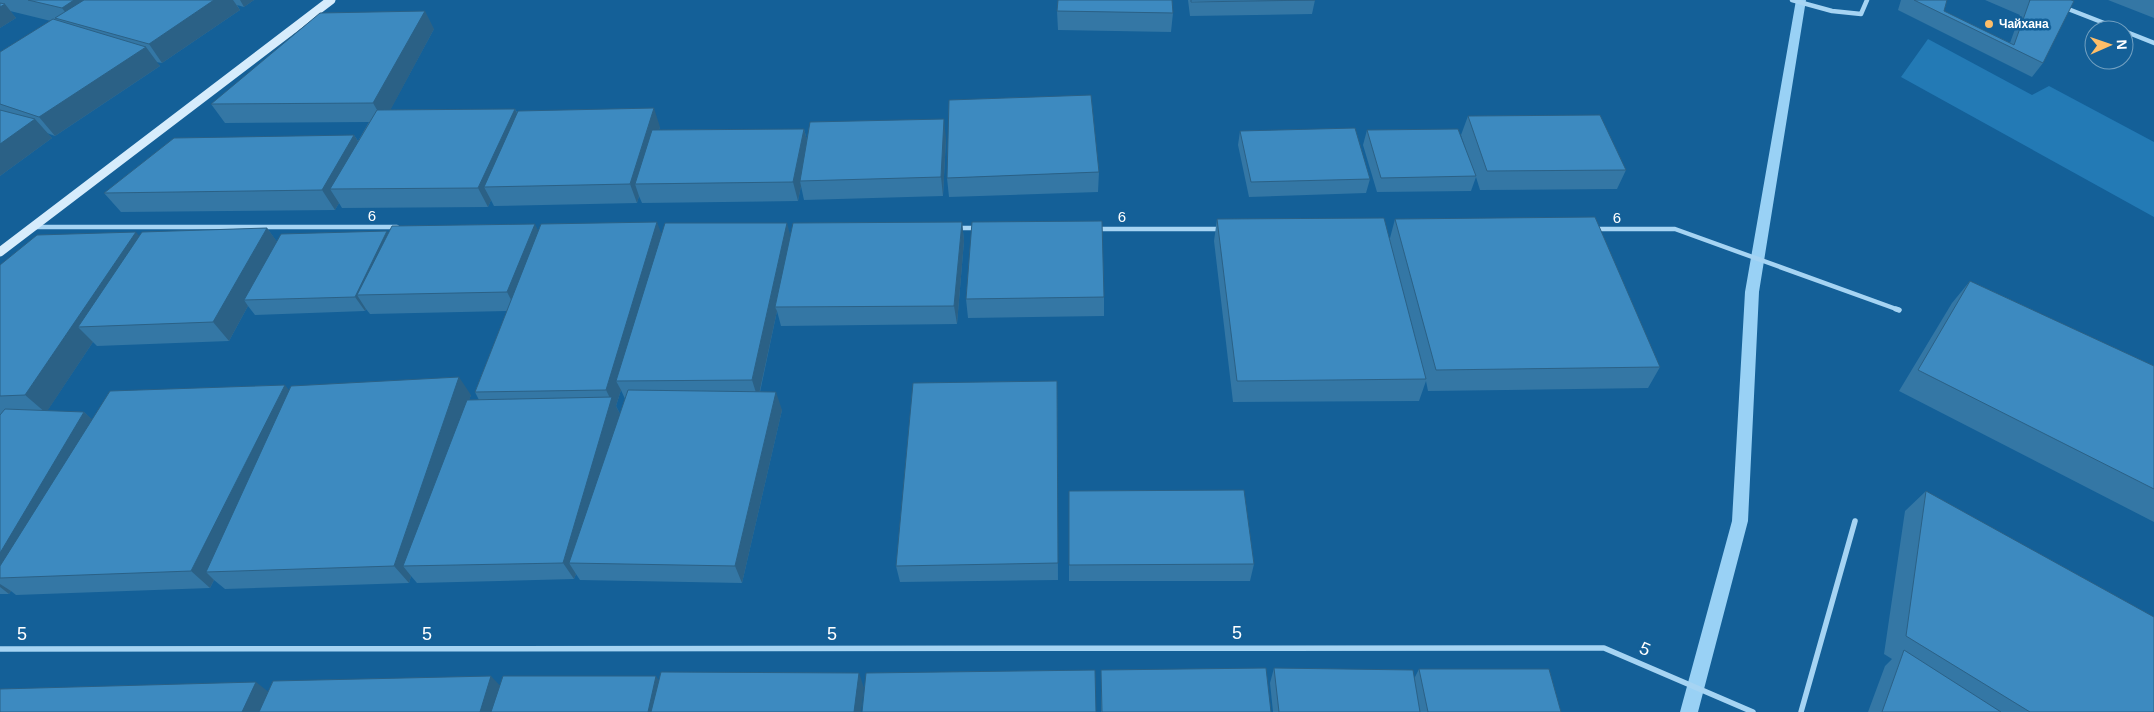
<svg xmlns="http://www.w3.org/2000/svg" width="2154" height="712" font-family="Arial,sans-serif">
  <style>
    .green { fill: #237ab5 }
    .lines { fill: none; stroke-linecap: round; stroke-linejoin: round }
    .stream { fill: #99d1f5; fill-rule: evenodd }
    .street-far1 { stroke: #a6d4f3; stroke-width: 4.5 }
    .street { stroke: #a6d4f3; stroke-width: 5.5 }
    .secondary { stroke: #d6ecfc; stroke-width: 9 }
    .wall { fill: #3477a5; fill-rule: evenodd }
    .shaded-wall { fill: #2b6186 }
    .building { fill: #3d8ac0; stroke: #2b6186 }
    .poi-dot { fill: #ffbe68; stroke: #146098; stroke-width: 2 }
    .labels { text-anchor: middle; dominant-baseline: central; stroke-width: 5; stroke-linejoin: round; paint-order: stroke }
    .far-poi-label { font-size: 12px; font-weight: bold; fill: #fff; stroke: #146098; text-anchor: start }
    .street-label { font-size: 15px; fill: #fff; stroke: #146098 }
    .near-street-label { font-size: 18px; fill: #fff; stroke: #146098 }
  </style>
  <rect width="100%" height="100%" fill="#146098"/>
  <path class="green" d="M 1928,39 L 2032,95 L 2049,86 L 2154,142 L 2154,217 L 1901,77 Z"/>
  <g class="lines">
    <path class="stream" d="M 1796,0 L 1806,0 L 1759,292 L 1748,521 L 1698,712 L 1680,712 L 1732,521 L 1745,292 Z"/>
    <path class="street-far1" d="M 1792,0 L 1832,11 L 1861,14 L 1867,0
      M 2063,7 L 2122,30
      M 2124,31 L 2154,43
      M 36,227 L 397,227
      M 956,228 L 977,228
      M 1096,229 L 1222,229
      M 1596,229 L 1675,229 L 1899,310"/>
    <path class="street" d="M 1896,309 L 1899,310
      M 0,649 L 1604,648 L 1753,712
      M 1801,712 L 1855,521"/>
    <path class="secondary" d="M 0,252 L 331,0"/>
  </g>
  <path class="wall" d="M 0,0 L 254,0 L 244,7 L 237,5 L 240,10 L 162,63 L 156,62 L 160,66 L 55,136 L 47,133 L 52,138 L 0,176 L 0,52 L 51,21 L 10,11 L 16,18 L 0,28 Z
    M 1188,0 L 1315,0 L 1312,14 L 1190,16 Z
    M 1901,0 L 1947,0 L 1944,11 L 2010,43 L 2020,15 L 1985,0 L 2071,0 L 2043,63 L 2032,77 L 1898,10 Z
    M 2108,0 L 2154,0 L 2154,18 Z
    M 1057,11 L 1173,13 L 1171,32 L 1058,30 Z
    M 434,29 L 390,110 L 515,109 L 517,112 L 660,127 L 659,130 L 804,129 L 807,140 L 946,138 L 943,196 L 804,200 L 801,186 L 798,201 L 642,203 L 639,196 L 637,203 L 494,206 L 491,200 L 488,207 L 342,208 L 339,203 L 335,210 L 121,212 L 104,193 L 354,135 L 358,141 L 369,122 L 225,123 L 211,104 Z
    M 1468,116 L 1626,170 L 1617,189 L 1480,190 L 1476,177 L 1471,191 L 1377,192 L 1363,145 L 1367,130 L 1468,156 L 1461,135 Z
    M 1240,131 L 1370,179 L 1366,193 L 1249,197 L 1238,145 Z
    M 1099,172 L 1098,192 L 949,197 L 947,178 Z
    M 1217,219 L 1390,238 L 1395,219 L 1660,367 L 1648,388 L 1428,391 L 1426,381 L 1419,401 L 1233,402 L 1214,241 Z
    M 962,222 L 964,241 L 957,324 L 781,326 L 777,311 L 760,392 L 782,410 L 742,583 L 580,580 L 576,574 L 574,579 L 417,583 L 411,576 L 409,583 L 225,589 L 214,580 L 210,588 L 16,595 L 11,591 L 9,594 L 0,594 L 0,265 L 139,236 L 267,228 L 277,242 L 388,233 L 538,231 L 662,235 L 790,236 ZM 248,306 L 255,315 L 365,311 L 366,309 L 370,314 L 507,311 L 475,392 L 479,400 L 469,400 L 471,395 L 289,391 L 92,420 L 84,412 L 47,411 L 93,342 L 97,346 L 229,341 ZM 621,390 L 625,399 L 620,414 L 616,406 Z
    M 1970,281 L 2154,366 L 2154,522 L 1899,391 L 1952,303 Z
    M 1104,297 L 1104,316 L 968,318 L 966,299 Z
    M 1057,381 L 1058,580 L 900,582 L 896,566 Z
    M 1069,491 L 1254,564 L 1250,581 L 1069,581 Z
    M 1926,491 L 2154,712 L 1868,712 L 1885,666 L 1892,659 L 1884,654 L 1905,511 Z
    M 1274,668 L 1414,679 L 1419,669 L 1561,712 L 1273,712 L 1270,683 Z
    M 1101,670 L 1271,712 L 1101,712 Z"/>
  <path class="shaded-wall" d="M 74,0 L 117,0 L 74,24 L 62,8 Z
    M 214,0 L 233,0 L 240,10 L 162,63 L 149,44 Z
    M 240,0 L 254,0 L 244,7 Z
    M 5,4 L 16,18 L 0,28 L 0,7 Z
    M 425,11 L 434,29 L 384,122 L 373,103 Z
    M 146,47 L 160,66 L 55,136 L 39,117 Z
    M 654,108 L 660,127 L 643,184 L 635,184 L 639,196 L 637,203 L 630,184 Z
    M 515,109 L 524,128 L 484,187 L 491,200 L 488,207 L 478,188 Z
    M 35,119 L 52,138 L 0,176 L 0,144 Z
    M 944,119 L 946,138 L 943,196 L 941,177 Z
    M 804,129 L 809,148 L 800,181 L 801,186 L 798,201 L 793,182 Z
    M 354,135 L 366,154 L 330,189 L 339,203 L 335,210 L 322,190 Z
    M 657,222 L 664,241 L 616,381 L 621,390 L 616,406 L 621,416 L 569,563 L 576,574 L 574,579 L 563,563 L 611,400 L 606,390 Z
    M 962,222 L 964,241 L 957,324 L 954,306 Z
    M 787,223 L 792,242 L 775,307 L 777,311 L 758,399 L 752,380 Z
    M 535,224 L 544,243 L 517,311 L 507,292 Z
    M 267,228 L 281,247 L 244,300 L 248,306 L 229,341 L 213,322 Z
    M 387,231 L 396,245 L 357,295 L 366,309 L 365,311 L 355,297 Z
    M 136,232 L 152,251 L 78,327 L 93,342 L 46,413 L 25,395 Z
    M 459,377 L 471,395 L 415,566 L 403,566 L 411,576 L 409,583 L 394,566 Z
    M 285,385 L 300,404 L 206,572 L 214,580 L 210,588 L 191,571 Z
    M 776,392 L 782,410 L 742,583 L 735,566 Z
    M 84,412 L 104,430 L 0,578 L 0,553 Z
    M 0,584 L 11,591 L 9,594 L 0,587 Z
    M 859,673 L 864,688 L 861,712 L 854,712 Z
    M 491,676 L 505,691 L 499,712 L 480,712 Z
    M 656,676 L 664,688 L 658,712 L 648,712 Z
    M 256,682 L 275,697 L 268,712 L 242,712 Z"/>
  <path class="building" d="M 28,0 L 74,0 L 62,8 Z
    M 84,0 L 214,0 L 149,44 L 55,18 Z
    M 1058,0 L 1172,0 L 1173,13 L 1057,11 Z
    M 1191,0 L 1315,0 L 1191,2 Z
    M 1914,0 L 1947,0 L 1944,11 L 2014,45 L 2030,0 L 2029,0 L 2071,0 L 2074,1 L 2043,63 Z
    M 0,3 L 5,4 L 0,7 Z
    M 425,11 L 373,103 L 211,104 L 320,13 Z
    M 53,19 L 146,47 L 39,117 L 0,104 L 0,52 Z
    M 1091,95 L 1099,172 L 947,178 L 949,100 Z
    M 654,108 L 630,184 L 484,187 L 518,111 Z
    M 515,109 L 478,188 L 330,189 L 377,110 Z
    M 0,110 L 35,119 L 0,144 Z
    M 1600,115 L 1626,170 L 1487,171 L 1468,116 Z
    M 944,119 L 941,177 L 800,181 L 810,122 Z
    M 1355,128 L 1370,179 L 1251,182 L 1240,131 Z
    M 804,129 L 793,182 L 635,184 L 652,130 Z
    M 1458,129 L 1476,176 L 1381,178 L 1367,130 Z
    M 354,135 L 322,190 L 104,193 L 174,138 Z
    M 1595,217 L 1660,367 L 1436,370 L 1395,219 Z
    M 1384,218 L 1426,379 L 1237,381 L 1217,219 Z
    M 1102,221 L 1104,297 L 966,299 L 972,222 Z
    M 657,222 L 606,390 L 475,392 L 541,224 Z
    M 962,222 L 954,306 L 775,307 L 793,223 Z
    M 665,223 L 787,223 L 752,380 L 616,381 Z
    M 535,224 L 507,292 L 357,295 L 392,226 Z
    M 267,228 L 213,322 L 78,327 L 142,232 Z
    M 387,231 L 355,297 L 244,300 L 281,234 Z
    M 136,232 L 25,395 L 0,396 L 0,265 L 37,235 Z
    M 1970,281 L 2154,366 L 2154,489 L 1918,370 Z
    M 459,377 L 394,566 L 206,572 L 291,386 Z
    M 1057,381 L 1058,563 L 896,566 L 913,383 Z
    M 285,385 L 191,571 L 0,578 L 0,566 L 110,391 Z
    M 628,390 L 776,392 L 735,566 L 569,563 Z
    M 612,397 L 563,563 L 403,566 L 467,400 Z
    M 5,409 L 84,412 L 0,553 L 0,415 Z
    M 1244,490 L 1254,564 L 1069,565 L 1069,491 Z
    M 1926,491 L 2154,617 L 2154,712 L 2030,712 L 1906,636 Z
    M 1904,650 L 2001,712 L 1882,712 Z
    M 1266,668 L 1271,712 L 1102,712 L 1101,670 Z
    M 1274,668 L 1413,670 L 1420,712 L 1279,712 Z
    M 1419,669 L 1549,669 L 1561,712 L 1428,712 Z
    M 1095,670 L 1096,712 L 862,712 L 866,673 Z
    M 661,672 L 859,673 L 854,712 L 651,712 Z
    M 491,676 L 480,712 L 259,712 L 273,681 Z
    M 503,676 L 656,676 L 648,712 L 491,712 Z
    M 256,682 L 242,712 L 0,712 L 0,689 Z"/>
  <circle class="poi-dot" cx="1989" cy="24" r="5"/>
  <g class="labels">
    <g class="far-poi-label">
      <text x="1999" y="24">Чайхана</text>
    </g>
    <g class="street-label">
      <text x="372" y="215">6</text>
      <text x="1122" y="216">6</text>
      <text x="1617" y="217">6</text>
    </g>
    <g class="near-street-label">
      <text x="1237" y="633">5</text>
      <text x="22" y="634">5</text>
      <text x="427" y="634">5</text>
      <text x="832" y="634">5</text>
      <text transform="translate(1645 649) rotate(23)">5</text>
    </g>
  </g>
  <g transform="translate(2109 45) rotate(88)"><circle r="24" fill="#146098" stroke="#72a0c1"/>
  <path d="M0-4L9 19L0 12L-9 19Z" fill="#ffbe68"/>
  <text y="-8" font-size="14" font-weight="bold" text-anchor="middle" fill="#ffffff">N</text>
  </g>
</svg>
